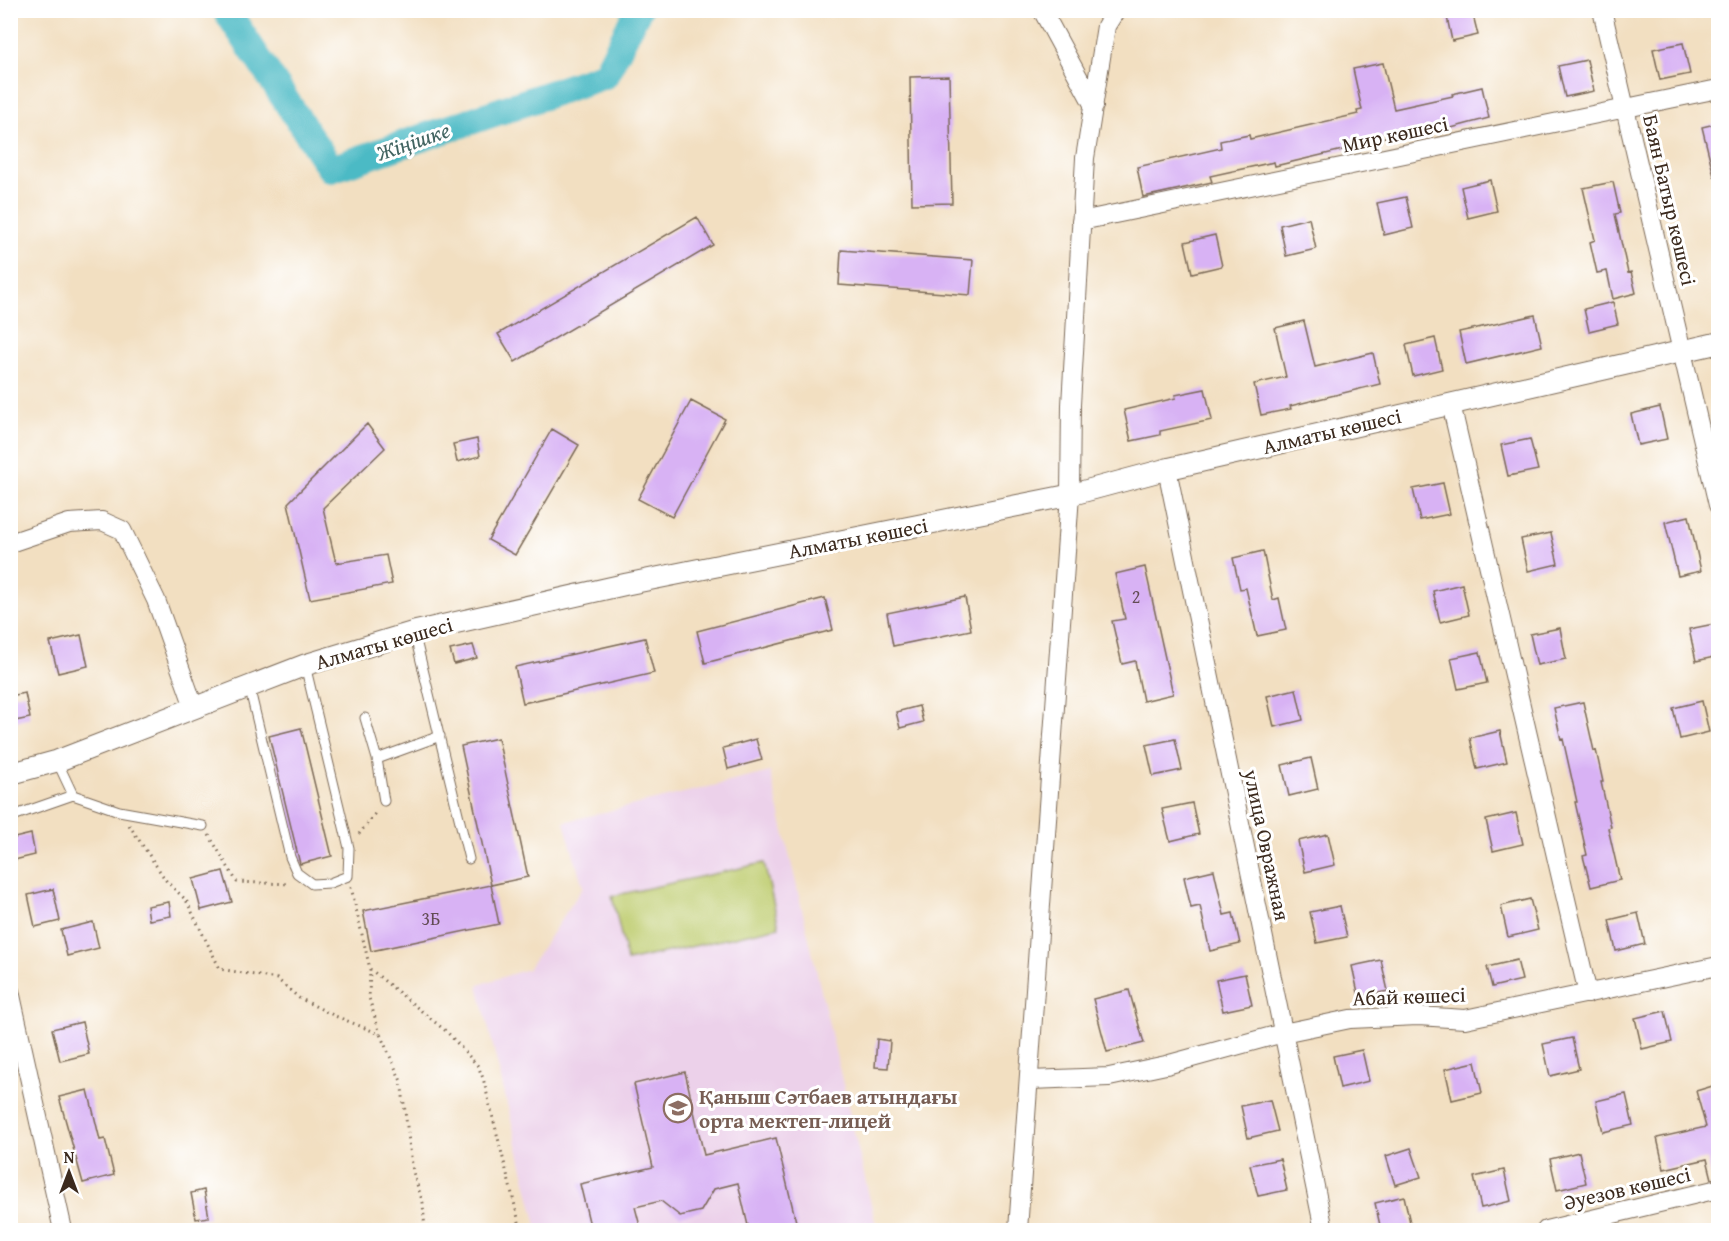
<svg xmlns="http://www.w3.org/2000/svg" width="1729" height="1241" font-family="'Gentium Book Plus',serif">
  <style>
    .built { fill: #ecd1ea }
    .green { fill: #becc6e; stroke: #7c7b46; stroke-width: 1.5 }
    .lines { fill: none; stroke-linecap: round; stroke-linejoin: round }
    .river { stroke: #4cbac5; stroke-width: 28 }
    .building { fill: #d8b2f4 }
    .service-casing { stroke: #7b6957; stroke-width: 11 }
    .minor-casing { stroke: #7b6957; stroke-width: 20 }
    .tertiary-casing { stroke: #7b6957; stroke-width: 23 }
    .path { stroke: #7b6957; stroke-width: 3; stroke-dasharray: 1.5 4.5; stroke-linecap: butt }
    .service { stroke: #fff; stroke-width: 9 }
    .minor { stroke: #fff; stroke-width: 18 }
    .tertiary { stroke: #fff; stroke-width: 21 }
    .labels { text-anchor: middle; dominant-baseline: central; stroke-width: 6; stroke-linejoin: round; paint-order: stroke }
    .number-label { font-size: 18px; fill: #624c54 }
    .street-label { font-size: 21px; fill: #3b2a1e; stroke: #fff }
    .education-label { font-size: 21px; font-weight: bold; fill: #785e54; stroke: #fff; text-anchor: start }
    .water-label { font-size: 22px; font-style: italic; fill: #426461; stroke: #fff }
  </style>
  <rect width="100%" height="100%" fill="#fff"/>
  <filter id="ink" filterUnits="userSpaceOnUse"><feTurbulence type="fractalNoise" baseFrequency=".0167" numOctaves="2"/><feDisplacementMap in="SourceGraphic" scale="12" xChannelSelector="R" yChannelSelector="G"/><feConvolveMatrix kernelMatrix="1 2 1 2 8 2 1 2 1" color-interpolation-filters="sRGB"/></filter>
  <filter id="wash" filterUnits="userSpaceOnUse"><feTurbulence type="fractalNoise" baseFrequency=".008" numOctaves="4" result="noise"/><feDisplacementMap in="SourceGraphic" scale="24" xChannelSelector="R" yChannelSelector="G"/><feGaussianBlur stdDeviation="1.35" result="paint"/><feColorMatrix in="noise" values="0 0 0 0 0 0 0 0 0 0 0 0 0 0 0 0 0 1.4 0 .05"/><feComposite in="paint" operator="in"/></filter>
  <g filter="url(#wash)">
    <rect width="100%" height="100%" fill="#f2dfc1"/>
    <path class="built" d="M 770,772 L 877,1230 L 538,1230 L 478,985 L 528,969 L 583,887 L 564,822 Z"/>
    <path class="green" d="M 764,863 L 779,927 L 627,961 L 612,896 Z"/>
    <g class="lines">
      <path class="river" d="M 226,10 L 331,169 L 605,75 L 638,10"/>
    </g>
    <g id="blocks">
      <path class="building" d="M 1472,11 L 1478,35 L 1452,41 L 1447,17 Z
        M 1683,43 L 1690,74 L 1660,80 L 1653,49 Z
        M 1587,60 L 1594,91 L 1565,97 L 1558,66 Z
        M 1383,63 L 1394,109 L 1453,96 L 1452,94 L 1482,87 L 1489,118 L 1417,137 L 1416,130 L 1350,145 L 1351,148 L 1275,166 L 1274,162 L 1210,176 L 1212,182 L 1143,197 L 1137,167 L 1221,148 L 1220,141 L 1249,135 L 1250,139 L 1358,114 L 1357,111 L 1362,110 L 1353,69 Z
        M 949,76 L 952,203 L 912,204 L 910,77 Z
        M 1719,123 L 1719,176 L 1714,176 L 1702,127 Z
        M 1490,180 L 1497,211 L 1468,218 L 1461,187 Z
        M 1613,182 L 1620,213 L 1615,214 L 1628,273 L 1631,272 L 1636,293 L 1613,299 L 1607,271 L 1597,273 L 1590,242 L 1595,240 L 1583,188 Z
        M 1406,197 L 1413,228 L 1384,235 L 1377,203 Z
        M 697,217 L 713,245 L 515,362 L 498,334 Z
        M 1309,218 L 1316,249 L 1286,256 L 1280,225 Z
        M 1215,235 L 1222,266 L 1192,273 L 1185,242 Z
        M 841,250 L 973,260 L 970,295 L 839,285 Z
        M 1613,302 L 1618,324 L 1589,331 L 1584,309 Z
        M 1535,315 L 1542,346 L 1466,364 L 1459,332 Z
        M 1304,321 L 1315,367 L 1373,353 L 1380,384 L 1290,406 L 1291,409 L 1261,415 L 1254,384 L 1286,377 L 1275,328 Z
        M 1435,338 L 1442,369 L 1413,376 L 1406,345 Z
        M 1205,389 L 1212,420 L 1160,431 L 1160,435 L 1131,441 L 1124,410 L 1176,398 L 1175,395 Z
        M 691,401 L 725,419 L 672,517 L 638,499 Z
        M 1660,407 L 1667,439 L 1638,445 L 1631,414 Z
        M 367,424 L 385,448 L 323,508 L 336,563 L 386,555 L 392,584 L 310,599 L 288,503 Z
        M 552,429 L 579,445 L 515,555 L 488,540 Z
        M 477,439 L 480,456 L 457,462 L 453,444 Z
        M 1530,439 L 1538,470 L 1508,476 L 1501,445 Z
        M 1443,483 L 1450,514 L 1420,520 L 1413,489 Z
        M 1689,516 L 1701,571 L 1678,576 L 1665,522 Z
        M 1551,533 L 1558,564 L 1528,571 L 1521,539 Z
        M 1263,551 L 1273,600 L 1279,598 L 1286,630 L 1257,636 L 1246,588 L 1240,589 L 1233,558 Z
        M 1145,567 L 1173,694 L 1143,701 L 1135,661 L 1122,664 L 1112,621 L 1125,619 L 1115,574 Z
        M 1462,584 L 1469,615 L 1440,622 L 1433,591 Z
        M 965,597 L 971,630 L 893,646 L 887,613 Z
        M 825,598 L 833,630 L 705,663 L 697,631 Z
        M 1719,623 L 1719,656 L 1696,661 L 1689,629 Z
        M 1560,628 L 1566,659 L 1537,665 L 1530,634 Z
        M 81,635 L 88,666 L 58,673 L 50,642 Z
        M 645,638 L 654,673 L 523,703 L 515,667 Z
        M 473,645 L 477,658 L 454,664 L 450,650 Z
        M 1480,652 L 1487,683 L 1458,689 L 1451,658 Z
        M 1296,689 L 1303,720 L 1274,727 L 1267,696 Z
        M 25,693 L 30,718 L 10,722 L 10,696 Z
        M 1702,701 L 1709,732 L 1680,739 L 1673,708 Z
        M 1583,702 L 1594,751 L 1596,750 L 1603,782 L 1601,782 L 1611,827 L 1608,828 L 1620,880 L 1591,887 L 1583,856 L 1587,855 L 1575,802 L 1577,802 L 1563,739 L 1561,740 L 1554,708 Z
        M 919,706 L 923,722 L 900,728 L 896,712 Z
        M 301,728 L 332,856 L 300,864 L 269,736 Z
        M 1500,731 L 1507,762 L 1477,769 L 1470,738 Z
        M 498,738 L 528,877 L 491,885 L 461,746 Z
        M 756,739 L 762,760 L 728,769 L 723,748 Z
        M 1175,739 L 1182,770 L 1153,776 L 1146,745 Z
        M 1311,758 L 1318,789 L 1289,796 L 1282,765 Z
        M 1192,803 L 1199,834 L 1170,841 L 1162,809 Z
        M 1516,813 L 1523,844 L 1493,851 L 1486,820 Z
        M 31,834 L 35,855 L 10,861 L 10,839 Z
        M 1328,834 L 1335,865 L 1305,872 L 1298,841 Z
        M 1214,870 L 1224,915 L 1233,913 L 1240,944 L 1210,951 L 1200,906 L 1191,908 L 1184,877 Z
        M 223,871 L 232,902 L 201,910 L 193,879 Z
        M 491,885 L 499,924 L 371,951 L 363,911 Z
        M 53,889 L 60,921 L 35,927 L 28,895 Z
        M 1530,899 L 1538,930 L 1508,937 L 1501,906 Z
        M 169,902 L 171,916 L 149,920 L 147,906 Z
        M 1340,906 L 1347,937 L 1317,943 L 1310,912 Z
        M 1638,913 L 1645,944 L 1616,951 L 1609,920 Z
        M 93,922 L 99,948 L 67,956 L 61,930 Z
        M 1381,960 L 1388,991 L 1359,997 L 1352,966 Z
        M 1517,960 L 1522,980 L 1492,987 L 1487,967 Z
        M 1245,974 L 1252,1005 L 1223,1011 L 1216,980 Z
        M 1129,990 L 1144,1043 L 1107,1052 L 1093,999 Z
        M 1665,1011 L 1672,1042 L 1642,1049 L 1635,1018 Z
        M 82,1022 L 89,1054 L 60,1061 L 52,1029 Z
        M 1572,1038 L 1579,1069 L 1550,1076 L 1543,1044 Z
        M 877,1039 L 890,1041 L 888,1068 L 875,1067 Z
        M 1362,1050 L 1369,1081 L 1340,1088 L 1333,1056 Z
        M 1475,1062 L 1482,1093 L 1452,1100 L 1445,1069 Z
        M 685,1072 L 704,1155 L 776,1138 L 798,1230 L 749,1230 L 738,1183 L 714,1189 L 701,1211 L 680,1216 L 661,1201 L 635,1207 L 641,1230 L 591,1230 L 580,1184 L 653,1167 L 634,1084 Z
        M 1716,1085 L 1719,1092 L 1719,1178 L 1712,1179 L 1707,1159 L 1664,1169 L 1657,1138 L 1706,1127 L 1696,1091 Z
        M 88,1090 L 100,1140 L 105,1139 L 114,1175 L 83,1183 L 59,1097 Z
        M 1626,1094 L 1633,1125 L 1603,1132 L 1596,1101 Z
        M 1270,1100 L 1278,1131 L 1248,1138 L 1241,1106 Z
        M 1411,1148 L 1421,1177 L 1395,1185 L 1386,1156 Z
        M 1579,1152 L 1586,1183 L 1557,1190 L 1550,1159 Z
        M 1280,1159 L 1287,1190 L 1258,1196 L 1250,1165 Z
        M 1504,1170 L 1511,1201 L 1481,1208 L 1474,1177 Z
        M 204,1190 L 209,1217 L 196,1219 L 191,1193 Z
        M 1404,1196 L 1411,1227 L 1397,1230 L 1381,1230 L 1375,1203 Z"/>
    </g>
  </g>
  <g filter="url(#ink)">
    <use href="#blocks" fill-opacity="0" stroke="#7b6957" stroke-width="1.5"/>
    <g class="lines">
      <g class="service-casing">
        <path id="service" d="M 414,632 L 469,859
          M 249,686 L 290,857 L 297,873 L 312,884 L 330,883 L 348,876 L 349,848 L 305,665
          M 365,718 L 377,759 L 440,736
          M 377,759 L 384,801
          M 57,761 L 73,795 L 119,811 L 203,826
          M 10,817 L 73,795"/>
      </g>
      <g class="minor-casing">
        <path id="minor" d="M 1042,10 L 1094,106
          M 1602,10 L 1718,505
          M 1081,221 L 1718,89
          M 1451,404 L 1588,994
          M 1167,469 L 1324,1230
          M 10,543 L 69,523 L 102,521 L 122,530 L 156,600 L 194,707
          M 10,991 L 63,1230
          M 1030,1080 L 1109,1077 L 1166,1065 L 1283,1033 L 1350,1019 L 1418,1016 L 1465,1019 L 1718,966
          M 1018,1230 L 1070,495 L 1071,405 L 1085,158 L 1106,26 L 1116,10
          M 1546,1230 L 1718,1189"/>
      </g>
      <g class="tertiary-casing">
        <path id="tertiary" d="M 10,774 L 57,761 L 305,665 L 414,632 L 627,584 L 1070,495 L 1167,469 L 1718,343"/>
      </g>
      <path class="path" d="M 129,825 L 167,882 L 186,900 L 220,969 L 277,979 L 299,998 L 335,1016 L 380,1034 L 401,1081 L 413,1172 L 423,1203 L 425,1230
        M 359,834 L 377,811
        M 209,835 L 237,882 L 290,884
        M 351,887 L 370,969 L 447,1032 L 478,1066 L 483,1078 L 521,1230
        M 370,969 L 369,998 L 380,1034"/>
      <use href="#service" class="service"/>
      <use href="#minor" class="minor"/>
      <use href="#tertiary" class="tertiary"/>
    </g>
  </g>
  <defs>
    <g id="school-ring" transform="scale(1.5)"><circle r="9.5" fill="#fff" stroke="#8d6e63" stroke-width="1.5"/><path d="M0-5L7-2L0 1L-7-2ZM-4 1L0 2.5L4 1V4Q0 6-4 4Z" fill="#8d6e63"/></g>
  </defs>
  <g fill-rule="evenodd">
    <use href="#school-ring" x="678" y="1108"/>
  </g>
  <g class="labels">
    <g class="number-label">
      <text x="1136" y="596">2</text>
      <text x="431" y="918">3Б</text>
    </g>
    <g class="street-label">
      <text transform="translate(1395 134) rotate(-12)">Мир көшесі</text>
      <text transform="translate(1670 200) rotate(77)">Баян Батыр көшесі</text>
      <text transform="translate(1332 431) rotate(-13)">Алматы көшесі</text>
      <text transform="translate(858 538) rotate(-11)">Алматы көшесі</text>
      <text transform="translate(384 643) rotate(-16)">Алматы көшесі</text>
      <text transform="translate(1267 845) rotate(78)">улица Овражная</text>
      <text transform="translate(1409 996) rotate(-2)">Абай көшесі</text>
      <text transform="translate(1627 1188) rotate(-13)">Әуезов көшесі</text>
    </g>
    <g class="education-label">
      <text x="699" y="1096">Қаныш Сәтбаев атындағы<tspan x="699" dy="24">орта мектеп-лицей</tspan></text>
    </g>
    <g class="water-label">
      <text transform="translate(413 141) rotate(-19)">Жіңішке</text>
    </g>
  </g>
  <rect width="1729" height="1241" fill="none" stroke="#fff" stroke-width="36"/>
  <g transform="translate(69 1172)" stroke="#ffffff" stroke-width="4.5" paint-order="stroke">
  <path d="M0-4.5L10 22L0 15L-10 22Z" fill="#3b2a1e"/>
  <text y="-9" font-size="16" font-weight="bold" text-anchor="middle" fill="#3b2a1e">N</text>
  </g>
</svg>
